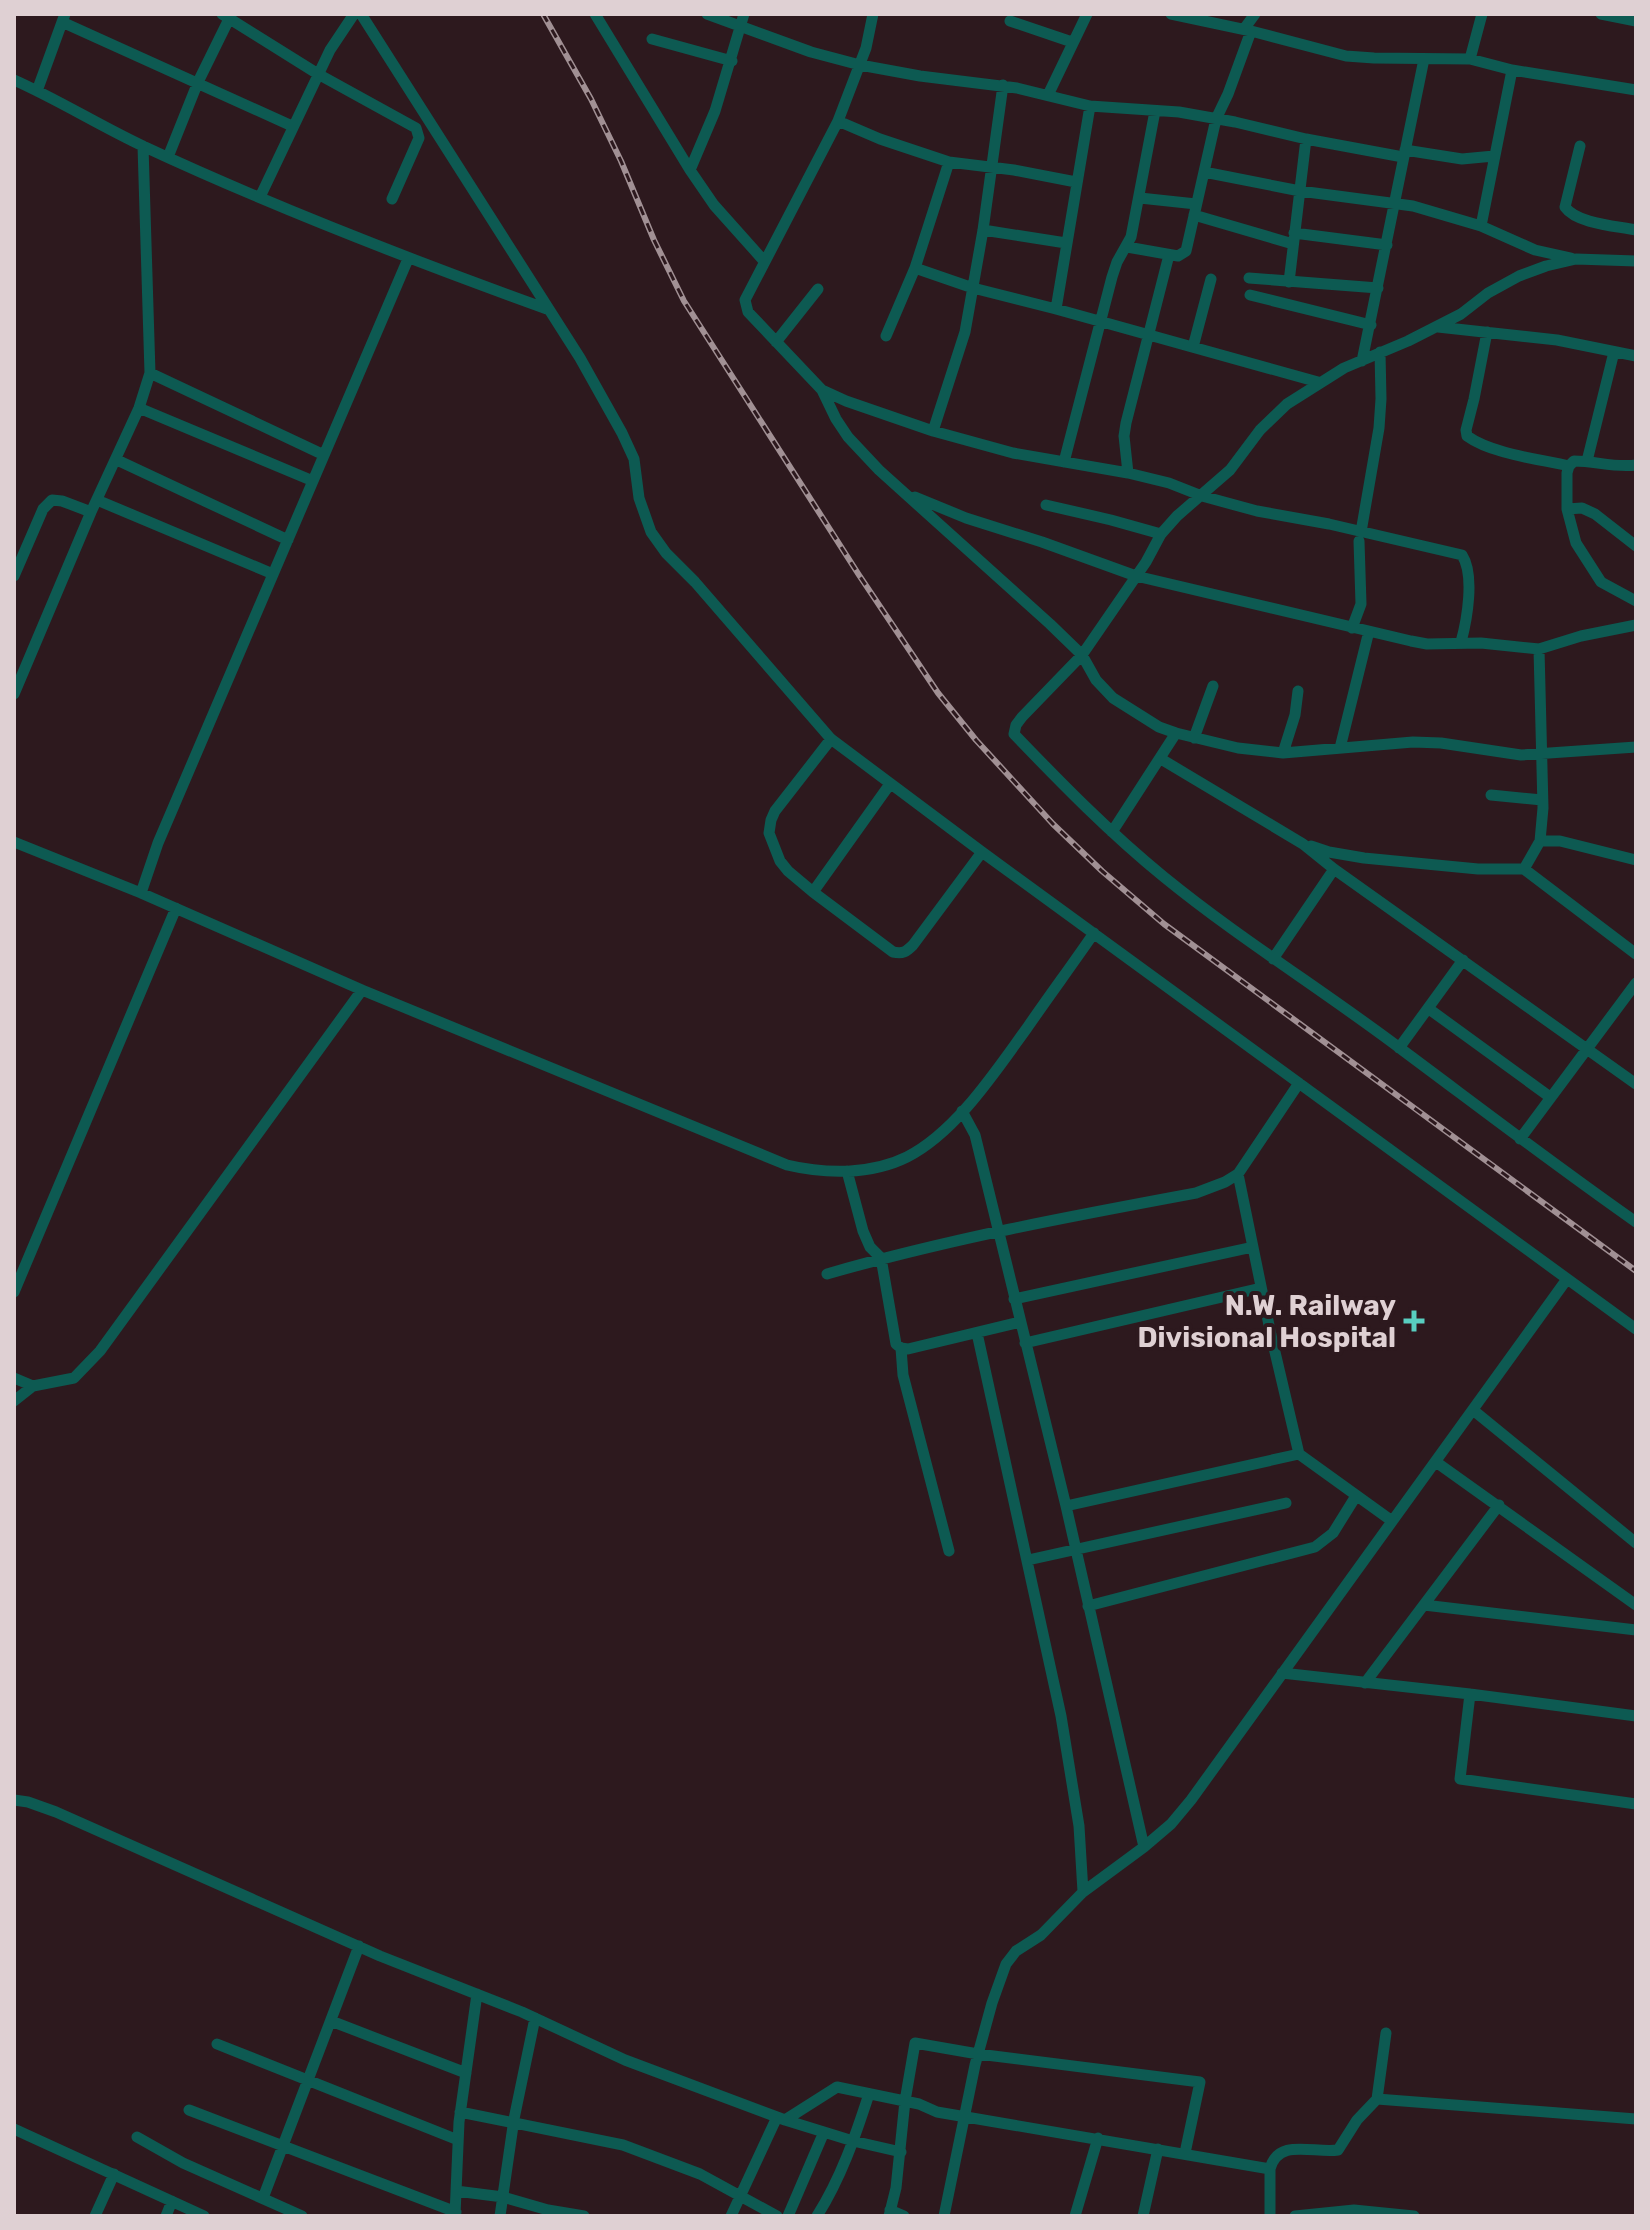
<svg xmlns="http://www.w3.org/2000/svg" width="1650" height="2230" font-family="Rubik,sans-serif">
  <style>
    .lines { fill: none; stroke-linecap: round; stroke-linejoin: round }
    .minor { stroke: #0d5a52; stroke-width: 11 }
    .rail-casing { stroke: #a19094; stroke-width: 6 }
    .rail { stroke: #2d191e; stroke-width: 3; stroke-dasharray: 9; stroke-linecap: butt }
    .poi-dot { fill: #58cec0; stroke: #2d191e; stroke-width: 3 }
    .labels { text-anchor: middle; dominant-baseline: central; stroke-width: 8; stroke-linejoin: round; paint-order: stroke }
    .poi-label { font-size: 28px; font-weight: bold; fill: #dfd0d3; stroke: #2d191e; text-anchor: end }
  </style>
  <rect width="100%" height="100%" fill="#2d191e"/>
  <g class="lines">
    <path class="minor" d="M 222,14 L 318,74 L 416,128 L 419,138 L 392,199
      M 361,14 L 580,358 L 622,433 L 634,459 L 639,498 L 651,532 L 666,553 L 695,582 L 831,739 L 982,852 L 1636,1329
      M 595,14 L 690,170 L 714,205 L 764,261
      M 707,14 L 811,52 L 860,65 L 920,76 L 1017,88 L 1090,106 L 1179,112 L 1235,122 L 1306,139 L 1403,157
      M 873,14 L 866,48 L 838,121 L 745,300 L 748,312 L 822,390 L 846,401 L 933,431 L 1013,453 L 1128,473 L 1169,483 L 1202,496 L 1257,511 L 1329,524 L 1462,555 C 1475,575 1467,620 1461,642
      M 1171,14 L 1251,31 L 1346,56 L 1374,58 L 1470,59 L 1512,70 L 1636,90
      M 1601,14 L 1636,21
      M 1010,21 L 1072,42
      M 62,22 L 292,126
      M 1244,29 L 1255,14
      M 652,39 L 732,61
      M 1470,59 L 1482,14
      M 14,80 C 59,100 100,126 145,147 C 276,208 411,260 547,309
      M 37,91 L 65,14
      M 1048,95 L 1087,14
      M 838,121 L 880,139 L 949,162 L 1014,170 L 1076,182
      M 1580,146 L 1565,207 C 1577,224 1617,226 1636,230
      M 1405,150 L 1462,159 L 1494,156
      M 168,157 L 198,82 L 231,15
      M 690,170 L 715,111 L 744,14
      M 1204,172 L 1300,191 L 1413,206 L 1481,226 L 1535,250 L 1571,258
      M 260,197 L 330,50 L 354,14
      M 1140,198 L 1196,204
      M 1194,215 L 1293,244
      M 1481,226 L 1512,70
      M 983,230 L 1066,243
      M 1294,233 L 1387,245
      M 1127,247 L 1178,256 L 1186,251 L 1216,119 L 1228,94 L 1251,31
      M 1636,261 L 1576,259 L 1546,266 L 1519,276 L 1488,293 L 1461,314 L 1408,341 L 1344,368 L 1287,404 L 1260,430 L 1230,470 L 1177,516 L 1161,534 L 1146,562 L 1082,655 L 1022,717 L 1016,725 L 1014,734 C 1062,784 1110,833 1164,877 C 1240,939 1323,990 1401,1049 C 1479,1107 1556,1166 1636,1222
      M 915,268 L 973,288 L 1056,309 L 1318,382
      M 1249,278 L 1378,288
      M 1289,282 L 1306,139
      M 1250,295 L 1371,325
      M 1056,309 L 1090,106
      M 1438,327 L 1557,340 L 1636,356
      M 1487,332 L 1474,399 L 1466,430 L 1467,436 C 1492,454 1539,459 1569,466
      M 886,336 L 915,268 L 949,162
      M 776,342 L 818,289
      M 1193,347 L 1211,279
      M 1362,361 L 1424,59
      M 150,373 L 324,455
      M 822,390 L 836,419 L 848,437 L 879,470 L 1050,624 L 1082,655 L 1096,680 L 1113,698 L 1159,727 L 1176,733 L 1238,748 L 1283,753 L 1413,742 L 1441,743 L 1521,755 L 1636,747
      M 139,408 L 313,481
      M 933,431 L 965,332 L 983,230 L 1003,85
      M 117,460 L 288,540
      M 1587,461 L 1614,352
      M 1064,462 L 1112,277 L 1117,262 L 1131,237 L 1155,111
      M 1636,465 C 1615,468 1595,461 1574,461 L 1569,466 L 1567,473 L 1567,509 L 1576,543 L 1601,582 L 1636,601
      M 1128,473 L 1124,436 L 1126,423 L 1169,255
      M 915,497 L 966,518 L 1042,542 L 1136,576 L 1411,641 L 1427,644 L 1481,643 L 1539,649 L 1581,636 L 1636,625
      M 97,500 L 273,574
      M 1046,505 L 1111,520 L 1161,534
      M 1567,509 L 1582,508 L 1595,514 L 1636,546
      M 1361,532 L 1379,428 L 1381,399 L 1380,352
      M 14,576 L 43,509 L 52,500 L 62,501 L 91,512
      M 1352,628 L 1361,604 L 1359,541
      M 14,694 L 91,512 L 139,408 L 150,373 L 143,146
      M 1194,738 L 1213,686
      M 831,739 L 775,811 L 771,820 L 769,833 L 780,861 L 788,871 L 813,892 L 893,952 C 903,954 906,952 913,945 L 982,852
      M 1340,748 L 1369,631
      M 1283,753 L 1295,715 L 1298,691
      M 1161,759 L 1303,844 L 1334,869 L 1636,1084
      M 1491,795 L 1542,800
      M 1112,832 L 1176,733
      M 1540,841 L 1560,841 L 1636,860
      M 14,842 L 141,893 L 362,990 L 787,1165 C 825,1174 871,1175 907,1157 C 956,1132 995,1072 1027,1028 C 1049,996 1072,965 1094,933
      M 1311,846 L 1329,852 L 1364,858 L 1478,869 L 1524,869 L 1636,954
      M 1524,869 L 1540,841 L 1543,808 L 1539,649
      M 813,892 L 890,784
      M 141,893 L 158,843 L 408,259
      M 1273,959 L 1334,869
      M 1429,1009 L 1550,1097
      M 1399,1048 L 1463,960
      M 962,1111 L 975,1135 L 1066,1506 L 1144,1847
      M 1520,1139 L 1636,983
      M 847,1171 L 863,1231 L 870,1247 L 881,1258 L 896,1344 L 901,1348 L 908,1349 L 1020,1322
      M 827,1274 C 948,1239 1072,1216 1196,1193 L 1225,1182 L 1238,1174 L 1299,1083
      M 14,1292 L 176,908
      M 1014,1299 L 1253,1247
      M 977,1333 L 1061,1716 L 1079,1826 L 1083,1892
      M 1025,1343 L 1261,1288
      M 901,1348 L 903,1375 L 949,1551
      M 14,1378 L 33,1386
      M 14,1401 L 33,1386 L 74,1378 L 100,1351 L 362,990
      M 1473,1410 L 1636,1543
      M 1299,1454 L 1392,1521
      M 1436,1462 L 1636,1605
      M 1066,1506 L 1299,1454 L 1271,1335 L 1238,1174
      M 1028,1560 L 1286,1503
      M 1424,1605 L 1636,1630
      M 1088,1606 L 1315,1547 L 1333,1533 L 1356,1496
      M 1282,1673 L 1470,1694 L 1636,1716
      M 1365,1683 L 1499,1505
      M 1470,1694 L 1460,1779 L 1636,1804
      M 14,1800 L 28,1802 L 56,1812 L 380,1956 L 522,2012 L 625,2060 L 785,2120 L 837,2087 L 919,2104 L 937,2112 L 1270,2169 L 1270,2216
      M 331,2021 L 466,2073
      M 217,2044 L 458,2140
      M 1377,2099 L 1386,2033
      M 189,2110 L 456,2212
      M 460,2112 L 623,2145 L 700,2174 L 777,2216
      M 785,2120 L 853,2141 L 901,2152
      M 14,2129 L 204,2216
      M 137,2137 L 183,2163 L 302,2216
      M 1270,2169 C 1278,2137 1315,2154 1338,2150 L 1357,2120 L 1377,2099 L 1636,2119
      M 456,2191 L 503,2197 L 548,2210 L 584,2216
      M 263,2198 L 359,1946
      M 890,2210 L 904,2216
      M 455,2215 L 459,2122 L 477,1994
      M 95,2216 L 114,2174
      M 166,2216 L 172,2201
      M 500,2216 L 514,2119 L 535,2018
      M 731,2216 L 777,2117
      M 788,2216 L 824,2132
      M 817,2216 C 841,2178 855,2137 869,2094
      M 889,2216 L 896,2188 L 905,2101 L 915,2043 L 978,2054 L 1200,2082 L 1185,2153
      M 944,2216 L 975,2065 L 992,2003 L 1006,1964 L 1016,1951 L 1041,1935 L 1083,1892 L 1144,1847 L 1171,1824 L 1191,1800 L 1567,1279
      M 1075,2216 L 1098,2138
      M 1143,2216 L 1158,2149
      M 1295,2216 L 1354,2210 L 1414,2216"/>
    <g class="rail-casing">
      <path id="rail" d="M 543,14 L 591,99 L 621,161 L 654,240 L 684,301 L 859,575 L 938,693 L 976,740 L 1053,824 L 1102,871 L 1164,924 L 1636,1271"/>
    </g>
    <use href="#rail" class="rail"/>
  </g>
  <path class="poi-dot" d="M1410 1309h8v8h8v8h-8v8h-8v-8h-8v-8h8z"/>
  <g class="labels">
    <g class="poi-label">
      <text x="1396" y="1305">N.W. Railway<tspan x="1396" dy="32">Divisional Hospital</tspan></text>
    </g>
  </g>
  <rect width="1650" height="2230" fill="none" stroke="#dfd0d3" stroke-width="32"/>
</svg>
